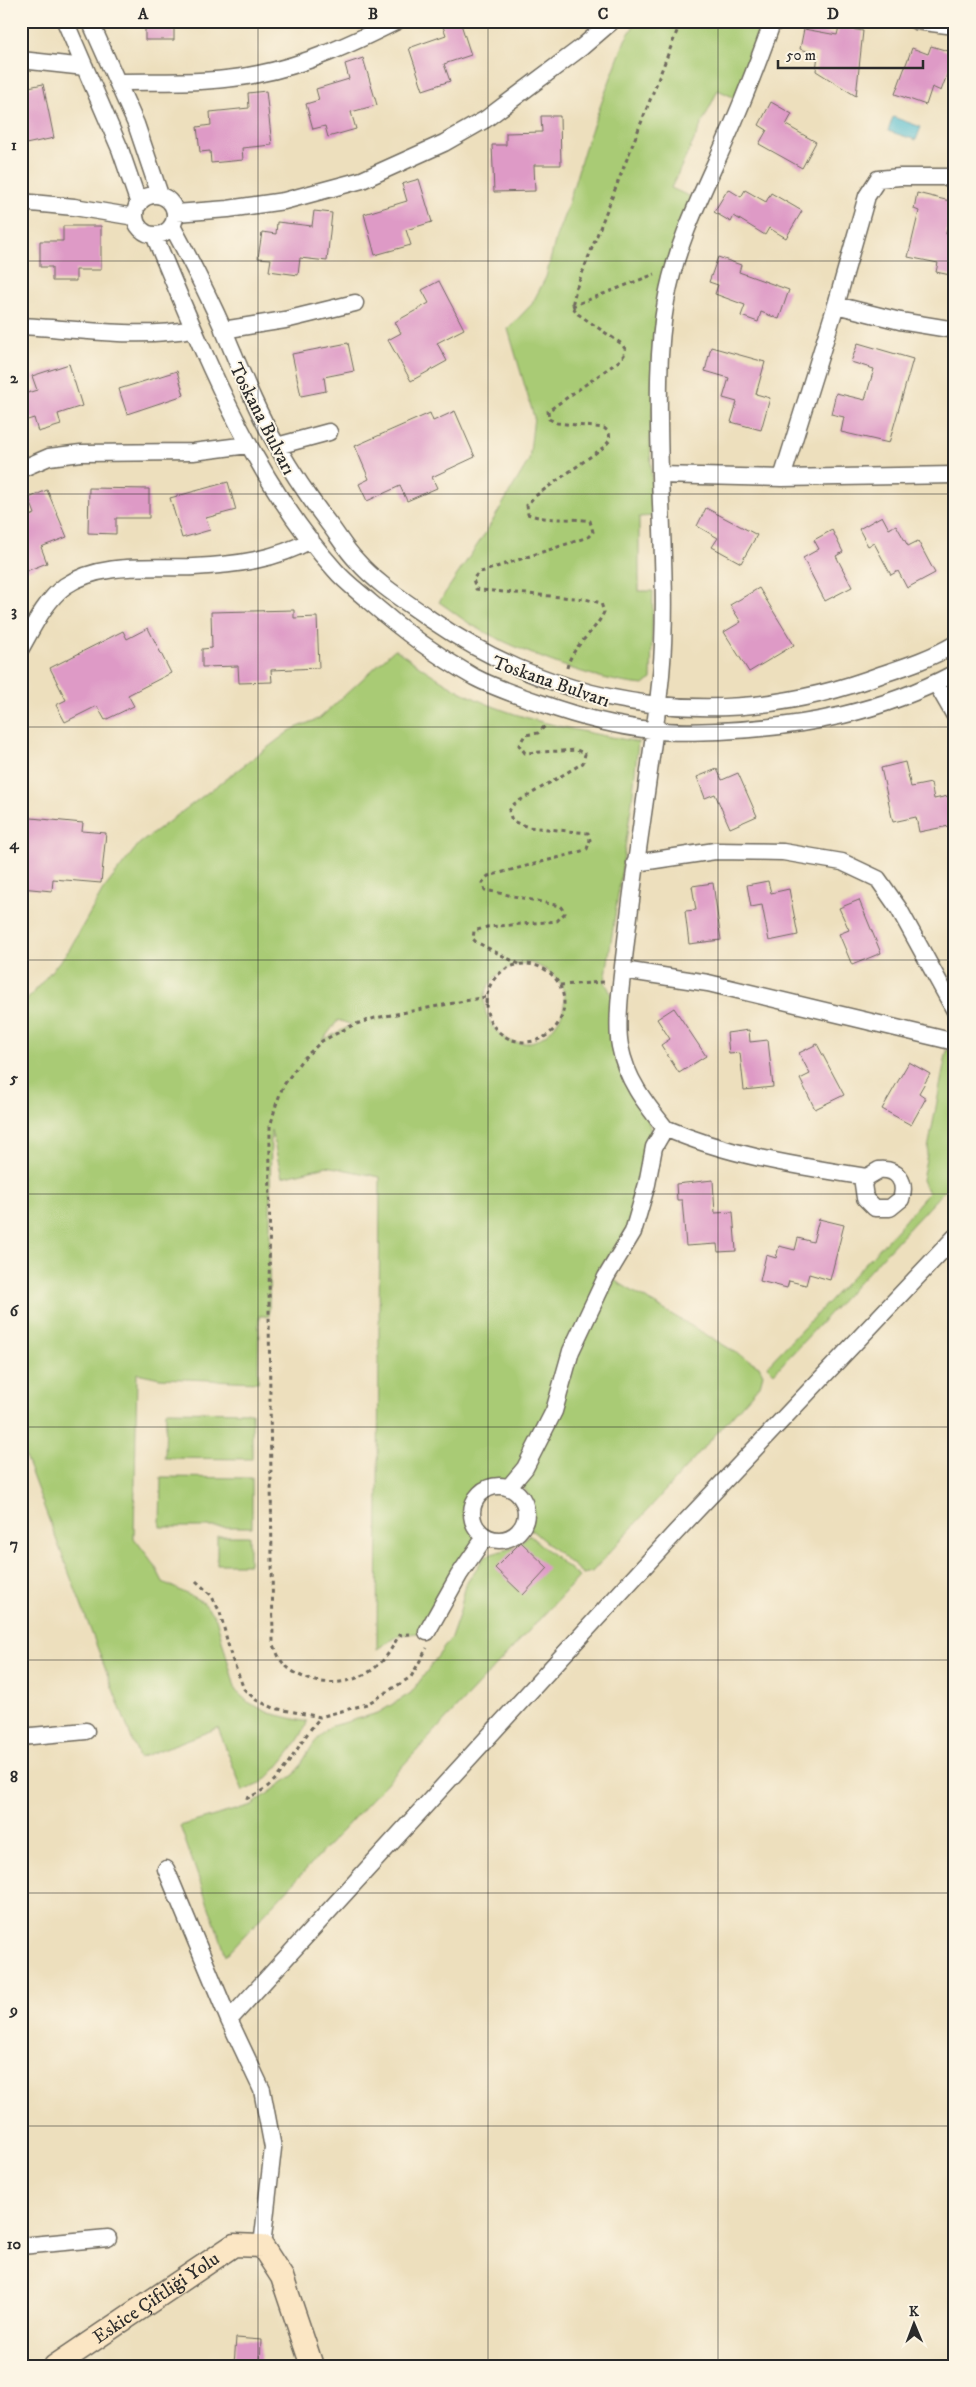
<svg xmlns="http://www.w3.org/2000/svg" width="976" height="2387" font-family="'IM FELL DW Pica',serif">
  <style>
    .green { fill: #a9cb74; stroke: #6a7b50; fill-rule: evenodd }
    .water { fill: #52bcce; stroke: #3e747c }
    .building { fill: #de9ac6 }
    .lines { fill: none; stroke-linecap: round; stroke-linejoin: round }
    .minor-casing { stroke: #6f6a5e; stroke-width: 19 }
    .secondary-casing { stroke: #6f6a5e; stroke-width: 25 }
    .path { stroke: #6f6a5e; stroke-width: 3; stroke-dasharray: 4 4; stroke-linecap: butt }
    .minor { stroke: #fff; stroke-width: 16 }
    .secondary { stroke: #fbe6c4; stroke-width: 22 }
    .grid { fill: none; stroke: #2b2b2b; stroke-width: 1; stroke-opacity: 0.55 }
    .labels { text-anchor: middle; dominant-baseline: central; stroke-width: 4; stroke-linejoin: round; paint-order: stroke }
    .street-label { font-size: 19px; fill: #2b2b2b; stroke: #fcf5e5 }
    .neatline { fill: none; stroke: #2b2b2b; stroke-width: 2 }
    .grid-label { font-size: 16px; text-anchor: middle; font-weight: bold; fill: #2b2b2b }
  </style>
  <rect width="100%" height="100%" fill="#fcf5e5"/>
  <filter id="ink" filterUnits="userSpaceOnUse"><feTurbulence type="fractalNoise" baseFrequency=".02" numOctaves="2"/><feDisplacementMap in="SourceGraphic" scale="10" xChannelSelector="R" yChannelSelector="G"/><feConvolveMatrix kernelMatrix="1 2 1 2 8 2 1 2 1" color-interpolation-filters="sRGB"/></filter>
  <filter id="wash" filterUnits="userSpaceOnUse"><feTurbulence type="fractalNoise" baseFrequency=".0096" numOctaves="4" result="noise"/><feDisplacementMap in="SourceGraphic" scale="20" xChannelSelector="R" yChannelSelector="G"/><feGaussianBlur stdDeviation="1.12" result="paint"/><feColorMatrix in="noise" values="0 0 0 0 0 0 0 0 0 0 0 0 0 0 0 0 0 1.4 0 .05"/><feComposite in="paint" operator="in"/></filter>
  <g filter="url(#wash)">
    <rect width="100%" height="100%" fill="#eddfbd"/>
    <path class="green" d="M 634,21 L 767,21 L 737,99 L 718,90 L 671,188 L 691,197 L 661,283 L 650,442 L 653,516 L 639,517 L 639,591 L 653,591 L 651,679 L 644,685 C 593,681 522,652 477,628 C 464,621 451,610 439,602 L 486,532 L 529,460 L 534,417 L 508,329 L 532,304 L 546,277 L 556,237 L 567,208 L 586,144 L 625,40 L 633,27 Z
      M 395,649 C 420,667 448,686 476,699 C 526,722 584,732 638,742 L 632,801 L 605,982 L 620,1011 L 620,1045 L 645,1103 L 654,1147 L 647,1184 L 607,1276 L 759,1366 L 763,1374 L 760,1385 L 592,1572 L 583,1574 L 529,1528 C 532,1518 534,1506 529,1496 C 526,1490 523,1488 521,1481 C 506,1489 504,1483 491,1487 C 466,1494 469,1522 485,1537 L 427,1632 L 399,1635 L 377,1649 L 380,1177 L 327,1166 L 282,1177 L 271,1130 L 269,1316 L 259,1316 L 258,1382 L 160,1378 L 137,1373 L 134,1538 L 154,1564 L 163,1582 L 203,1602 L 216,1618 L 236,1691 L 248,1702 L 269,1713 L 307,1722 C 303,1738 275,1773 261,1783 C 256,1786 249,1788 243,1791 L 218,1728 L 139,1758 L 21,1446 L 21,1007 L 69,950 L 103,890 L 139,844 L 291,730 L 320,718 ZM 530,963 C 612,988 527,1086 490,1022 C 472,990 500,964 530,963 ZM 338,1020 L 352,1025 L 323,1040 Z
      M 947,1050 L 955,1051 L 955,1179 L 774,1373 L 767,1366 L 894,1233 L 928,1193 L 922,1180 Z
      M 166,1411 L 252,1412 L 252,1459 L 165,1458 Z
      M 161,1477 L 252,1478 L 252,1527 L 160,1527 Z
      M 529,1535 L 579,1577 L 226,1955 L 180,1826 L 252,1805 L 295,1774 L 314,1743 L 329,1727 L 378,1713 L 411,1693 L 451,1638 L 459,1615 L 466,1584 L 485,1556 L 515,1547 Z
      M 217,1536 L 249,1536 L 249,1564 L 217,1564 Z"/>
    <path class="water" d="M 893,117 L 921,127 L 916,140 L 888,131 Z"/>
    <g id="blocks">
      <path class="building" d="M 145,21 L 174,21 L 174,40 L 145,40 Z
        M 441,21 L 460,21 L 471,55 L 444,64 L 450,81 L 423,90 L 409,48 L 446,35 Z
        M 839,27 L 863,31 L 856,96 L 816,71 L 818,54 L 800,49 L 804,29 L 837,35 Z
        M 931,46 L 955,53 L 941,91 L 932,87 L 926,105 L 895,94 L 912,48 L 928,54 Z
        M 363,58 L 377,105 L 351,112 L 356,129 L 328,137 L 325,126 L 313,129 L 306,104 L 319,100 L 316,89 L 349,79 L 345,64 Z
        M 43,84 L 54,138 L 21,145 L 21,106 L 28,105 L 24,88 Z
        M 266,91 L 272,145 L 242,148 L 243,160 L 211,163 L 210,151 L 200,152 L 197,127 L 211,125 L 210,112 L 249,108 L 248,93 Z
        M 771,102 L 792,114 L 786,125 L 816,142 L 802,168 L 759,144 L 767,130 L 759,125 Z
        M 541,116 L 560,116 L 561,165 L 534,165 L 535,191 L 494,192 L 492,145 L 506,145 L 506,133 L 542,132 Z
        M 419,179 L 432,222 L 406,230 L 411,245 L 375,255 L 364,214 L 407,201 L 402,184 Z
        M 728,189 L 741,197 L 745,190 L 766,202 L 771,193 L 802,211 L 786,238 L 769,228 L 765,235 L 734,216 L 731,222 L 714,212 Z
        M 917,193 L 954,202 L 946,234 L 955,236 L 955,276 L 936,272 L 938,263 L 908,257 L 919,211 L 914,209 Z
        M 314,211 L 332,213 L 327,261 L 300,258 L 298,275 L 269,271 L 271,259 L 258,258 L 262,232 L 276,234 L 277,222 L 312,226 Z
        M 63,226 L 101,226 L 101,270 L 76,270 L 76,281 L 52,281 L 52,267 L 40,267 L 40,241 L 63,241 Z
        M 718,257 L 741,265 L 739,272 L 789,290 L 779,319 L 761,312 L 758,322 L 741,316 L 745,305 L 715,294 L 718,285 L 709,282 Z
        M 439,281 L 464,329 L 437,343 L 447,361 L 411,381 L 388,340 L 401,333 L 395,322 L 429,303 L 422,290 Z
        M 348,343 L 354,371 L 324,377 L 326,391 L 301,396 L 292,354 Z
        M 858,343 L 913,359 L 889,443 L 841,432 L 844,417 L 831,414 L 836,393 L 865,400 L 874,369 L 851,362 Z
        M 711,347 L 765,362 L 756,394 L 770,398 L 761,430 L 731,422 L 737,402 L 723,398 L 729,378 L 705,371 Z
        M 69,364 L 82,406 L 58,414 L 61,425 L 38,432 L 34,418 L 21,422 L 21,395 L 37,390 L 32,376 Z
        M 177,371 L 184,395 L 127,414 L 119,389 Z
        M 455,411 L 475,457 L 432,477 L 437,488 L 407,501 L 400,486 L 367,501 L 359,484 L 369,479 L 355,446 L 430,413 L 433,421 Z
        M 228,482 L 236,510 L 206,518 L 210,530 L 182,538 L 170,498 Z
        M 89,488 L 149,489 L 149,518 L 116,518 L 116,534 L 88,533 Z
        M 47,490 L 67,537 L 41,547 L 47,563 L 21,573 L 21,519 L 35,514 L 29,498 Z
        M 706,508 L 757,535 L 741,563 L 712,547 L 718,538 L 697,526 Z
        M 882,516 L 889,529 L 896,525 L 908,546 L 918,541 L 935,573 L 907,588 L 898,571 L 891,575 L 874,543 L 868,546 L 859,529 Z
        M 832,530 L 843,552 L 836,556 L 852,587 L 825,601 L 803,558 L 819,549 L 814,540 Z
        M 759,588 L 794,645 L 749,672 L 724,632 L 741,622 L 730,605 Z
        M 294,610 L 294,618 L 317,617 L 319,668 L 271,670 L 272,682 L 239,683 L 238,666 L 202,667 L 202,649 L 212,648 L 211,612 Z
        M 148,628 L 171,673 L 128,695 L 134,706 L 105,720 L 97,706 L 65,722 L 56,705 L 66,700 L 50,668 L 123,631 L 127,639 Z
        M 905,762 L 911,787 L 931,783 L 934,799 L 948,796 L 954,825 L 919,832 L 916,817 L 893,822 L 881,768 Z
        M 717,769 L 722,780 L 738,773 L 757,816 L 730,828 L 715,794 L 705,798 L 697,777 Z
        M 21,817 L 83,823 L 82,831 L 106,833 L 101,883 L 53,879 L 52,891 L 21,888 Z
        M 768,881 L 771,893 L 789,889 L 798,935 L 769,941 L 762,905 L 751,907 L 747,885 Z
        M 713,883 L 721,940 L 689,944 L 685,911 L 696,910 L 692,886 Z
        M 859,900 L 881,953 L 852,965 L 839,934 L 849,930 L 839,908 Z
        M 674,1008 L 706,1056 L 679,1073 L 661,1045 L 670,1039 L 657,1019 Z
        M 749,1030 L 750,1042 L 768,1040 L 773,1087 L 744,1090 L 740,1053 L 729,1054 L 727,1033 Z
        M 817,1044 L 844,1095 L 815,1109 L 800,1079 L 810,1074 L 799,1053 Z
        M 909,1062 L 930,1074 L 919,1093 L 926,1098 L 911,1125 L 882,1109 Z
        M 713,1180 L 715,1213 L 733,1212 L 736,1251 L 718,1252 L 717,1244 L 686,1246 L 682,1200 L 677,1200 L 676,1184 Z
        M 819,1219 L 844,1225 L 830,1280 L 809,1274 L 806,1285 L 789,1281 L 787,1288 L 760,1281 L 766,1255 L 776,1258 L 779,1246 L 795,1250 L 798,1238 L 813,1242 Z
        M 521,1542 L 548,1568 L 523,1595 L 495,1568 Z
        M 236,2338 L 261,2340 L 260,2366 L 234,2365 Z"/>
    </g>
  </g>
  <g filter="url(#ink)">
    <use href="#blocks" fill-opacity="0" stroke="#6f6a5e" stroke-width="1"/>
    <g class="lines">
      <g class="minor-casing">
        <path id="minor" d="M 65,21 L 120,149 L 139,204
          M 90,21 L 136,124 L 160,195
          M 916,21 L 955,26
          M 21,60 L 85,67
          M 117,82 C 163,81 212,84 258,74 C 306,65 353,43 397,21
          M135 215a20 20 0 1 1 40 0a20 20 0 1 1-40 0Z
          M 21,202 L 74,207 L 135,217
          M 176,213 L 228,209 L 284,201 L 362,180 L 444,143 L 486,119 L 582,47 L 611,22
          M 172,226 C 191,261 209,297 225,333 C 241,371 256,410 277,446 C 293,474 312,502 332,528 C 340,539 347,551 357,561 C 377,584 405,601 430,619 C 567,713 727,733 883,674 C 907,666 934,657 955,644
          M 154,235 C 202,349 251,477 335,570 C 345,582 359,592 370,602 C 402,630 437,656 474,677 C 495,688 519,696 543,704 C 577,716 614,726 651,730 C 673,733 697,732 720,731 C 804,727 880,713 955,673
          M 836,305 L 867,196 L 878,179 L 900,177 L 955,177
          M 21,326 C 78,329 138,339 193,329
          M 223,330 L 285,320 L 355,303
          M 277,446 L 329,432
          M 21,469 L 49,457 L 81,453 L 193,452 L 248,445
          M 660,475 C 659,417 656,358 666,301 C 676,244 702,194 725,142 C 742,104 757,65 771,26 L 776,21
          M 782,478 L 955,475
          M 21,648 C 33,627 45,601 65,586 C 102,561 152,569 194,567 C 235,565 275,560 311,540
          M 936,683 L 955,716
          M 635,863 L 715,851 L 783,852 L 842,862 L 878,879 L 899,909 L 955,1011
          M 623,970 L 708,983 L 955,1042
          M 665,1128 C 729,1156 798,1166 867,1177 L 863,1184 L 865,1198 L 875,1208 L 890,1208 L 901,1199 C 907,1182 897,1168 879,1170 L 867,1177
          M472 1513a27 27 0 1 1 54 0a27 27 0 1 1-54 0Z
          M 509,1487 L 525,1468 L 554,1411 L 571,1351 L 606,1277 L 633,1232 L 647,1184 L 654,1147 L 665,1128 C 645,1103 626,1079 620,1046 C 615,1020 623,969 626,941 C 636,852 652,764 661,675 C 667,609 662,541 660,475 L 782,478 L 836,305 L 900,321 L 955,330
          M 427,1632 L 459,1575 L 485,1537
          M 21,1737 L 86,1731
          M 166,1869 L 229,2020 L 262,2090 L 273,2148 L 262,2246
          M 229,2020 L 675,1533 L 955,1237
          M 21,2246 L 108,2238"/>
      </g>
      <g class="secondary-casing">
        <g id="secondary">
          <path id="s1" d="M 55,2366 L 234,2245 L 262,2246 L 282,2277 L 312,2366"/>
        </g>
      </g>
      <path class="path" d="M 572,306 L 655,274
        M 567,668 C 572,645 595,633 604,612 L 601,603 L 585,599 L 481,590 L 476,589 L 473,579 L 478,573 L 588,537 L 593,532 L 590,521 C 569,517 548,522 528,514 L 527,505 L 534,497 L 604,447 L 610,440 L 609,432 L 604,428 L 557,423 L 549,419 L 548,411 L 619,361 L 624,355 L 625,349 L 622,344 L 578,314 L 572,306 L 576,289 L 681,21
        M486 1003a39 39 0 1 1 78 0a39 39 0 1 1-78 0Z
        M 519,964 L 476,942 L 473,939 L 474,931 L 487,927 L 557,921 L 565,913 L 560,906 L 485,890 L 482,883 L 488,876 L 576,853 L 587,849 L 590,840 L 588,833 L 528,827 L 512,821 L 509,811 L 514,804 L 583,763 L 585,754 L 577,750 L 525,753 L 519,745 L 525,735 L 538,733 L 547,724
        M 560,985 L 605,982
        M 196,1581 L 211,1595 L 220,1612 L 231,1656 L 244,1689 L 256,1700 L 274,1708 L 320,1717 L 367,1704 L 411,1677 L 427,1648
        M 410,1634 L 399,1635 C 393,1646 387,1658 377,1666 C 351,1689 306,1688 283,1663 C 278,1658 276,1649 273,1642 L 269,1316 L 270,1127 L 276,1105 L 283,1086 L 301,1061 L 322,1041 L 353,1025 L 375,1018 L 485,997
        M 246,1799 C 253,1795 261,1792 267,1787 C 290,1768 300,1739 320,1718"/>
      <use href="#minor" class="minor"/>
      <use href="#secondary" class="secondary"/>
    </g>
  </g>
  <path class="grid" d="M 258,21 L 258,2366M 488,21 L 488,2366M 718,21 L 718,2366M 21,261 L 955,261M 21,494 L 955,494M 21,727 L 955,727M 21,960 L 955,960M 21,1194 L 955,1194M 21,1427 L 955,1427M 21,1660 L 955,1660M 21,1893 L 955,1893M 21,2126 L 955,2126"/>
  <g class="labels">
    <g class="street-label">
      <text transform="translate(262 419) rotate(63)">Toskana Bulvarı</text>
      <text transform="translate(551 682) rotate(19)">Toskana Bulvarı</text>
      <text stroke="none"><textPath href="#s1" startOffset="122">Eskice Çiftliği Yolu</textPath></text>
    </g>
  </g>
  <rect width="976" height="2387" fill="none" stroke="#fcf5e5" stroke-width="55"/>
  <g transform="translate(914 2324) rotate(359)" stroke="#fcf5e5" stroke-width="4" paint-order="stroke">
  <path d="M0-4L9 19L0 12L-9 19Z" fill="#2b2b2b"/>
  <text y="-8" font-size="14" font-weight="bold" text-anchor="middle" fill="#2b2b2b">K</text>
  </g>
  <path d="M778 60v8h145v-8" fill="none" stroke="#2b2b2b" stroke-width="2.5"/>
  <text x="786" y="60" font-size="15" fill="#2b2b2b" stroke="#fcf5e5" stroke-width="4" paint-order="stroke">50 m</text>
  <rect x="28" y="28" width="920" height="2332" class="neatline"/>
  <g class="grid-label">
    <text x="143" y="19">A</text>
    <text x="373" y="19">B</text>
    <text x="603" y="19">C</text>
    <text x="833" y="19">D</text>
    <text x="14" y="150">1</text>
    <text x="14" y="383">2</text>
    <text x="14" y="616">3</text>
    <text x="14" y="849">4</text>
    <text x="14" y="1083">5</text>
    <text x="14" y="1316">6</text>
    <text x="14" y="1549">7</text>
    <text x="14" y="1782">8</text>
    <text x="14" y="2015">9</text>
    <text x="14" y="2249">10</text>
  </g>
</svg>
